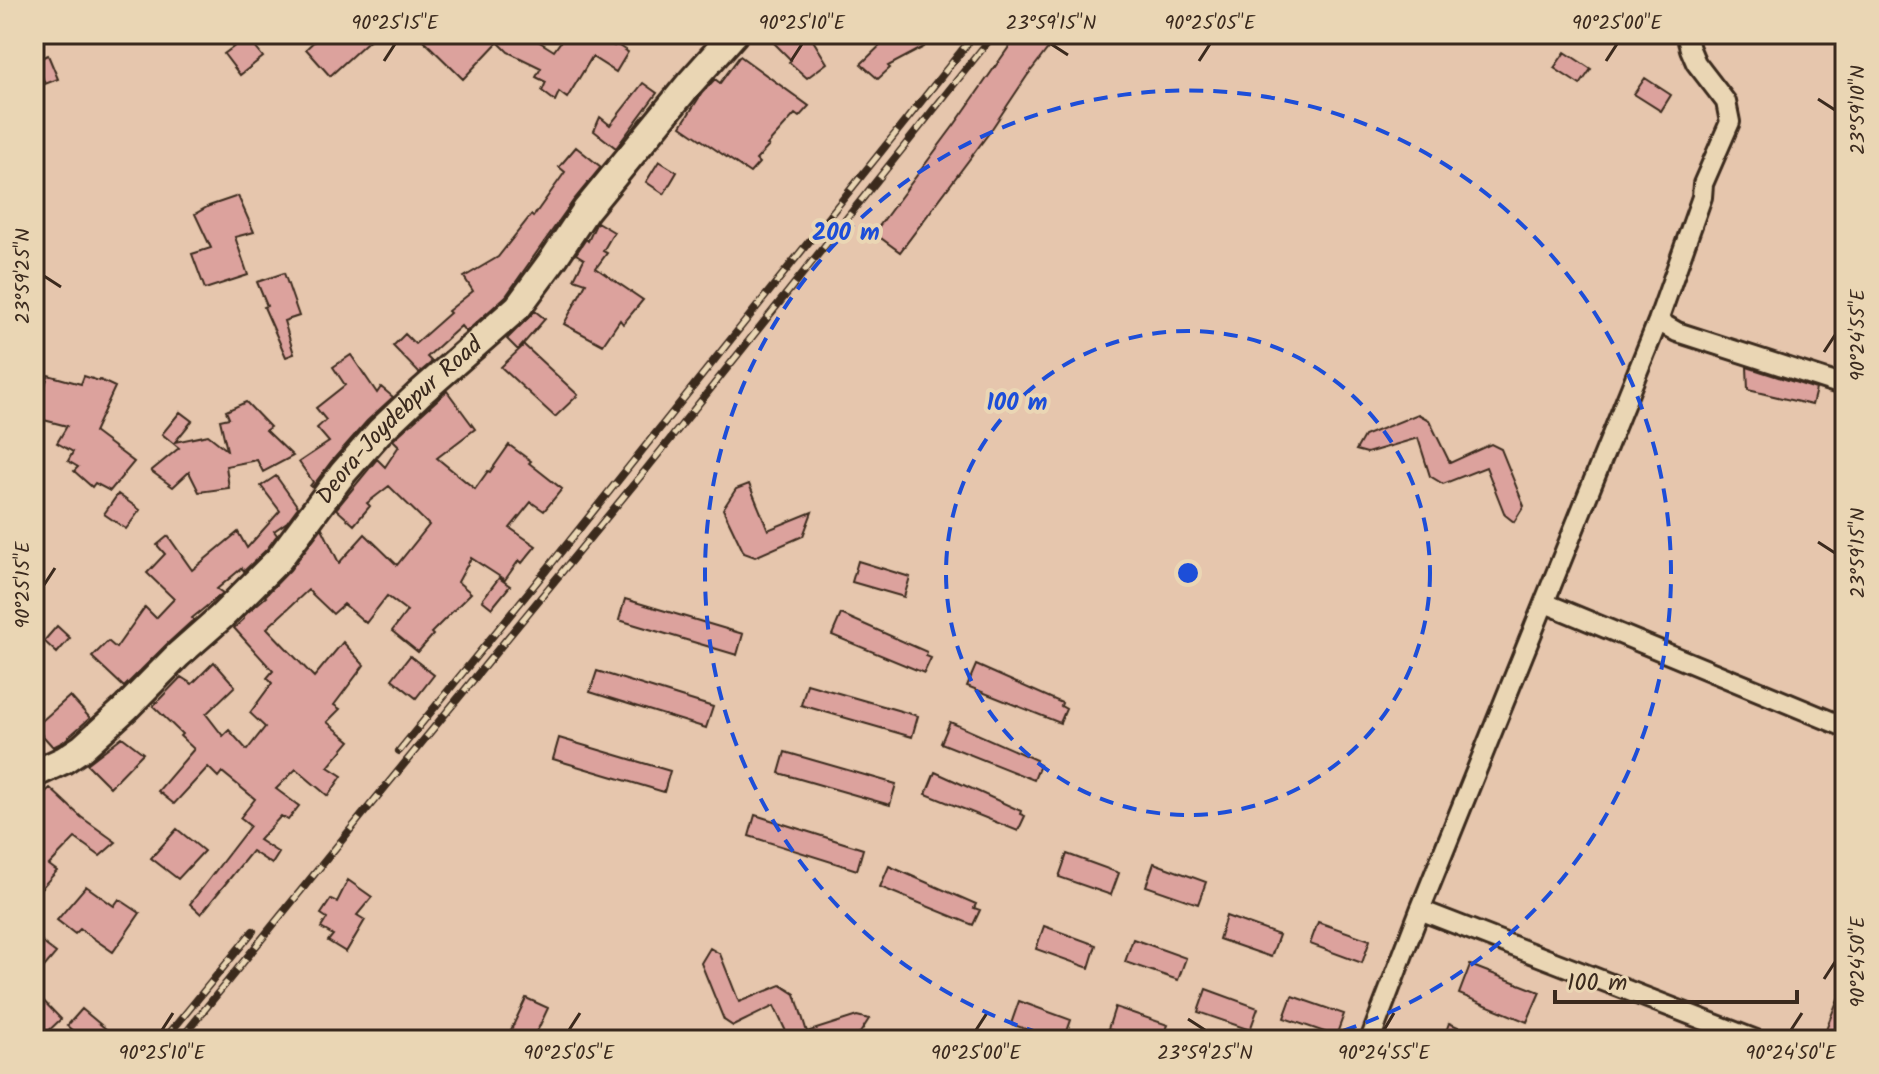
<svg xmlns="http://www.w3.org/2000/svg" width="1879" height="1074" font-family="Kalam,sans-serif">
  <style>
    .building { fill: #dca29d; stroke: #3b2a1e; stroke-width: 2 }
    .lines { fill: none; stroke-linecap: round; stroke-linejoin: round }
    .street-casing { stroke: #3b2a1e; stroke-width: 24 }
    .secondary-casing { stroke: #3b2a1e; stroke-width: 32 }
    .street { stroke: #ead6b4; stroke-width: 18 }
    .secondary { stroke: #ead6b4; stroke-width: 26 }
    .rail-casing { stroke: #3b2a1e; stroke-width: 8 }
    .rail { stroke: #ead6b4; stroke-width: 5; stroke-dasharray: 15; stroke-linecap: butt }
    .ticks { fill: none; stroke: #3b2a1e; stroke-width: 3 }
    .ring { fill: none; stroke: #1d4ed8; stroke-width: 4; stroke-dasharray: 14 10 }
    .labels { text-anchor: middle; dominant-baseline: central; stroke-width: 8; stroke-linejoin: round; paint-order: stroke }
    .street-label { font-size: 24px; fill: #3b2a1e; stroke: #ead6b4 }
    .centre { fill: #1d4ed8; stroke: #ead6b4; stroke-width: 4 }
    .ring-label { font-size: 24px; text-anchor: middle; font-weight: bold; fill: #1d4ed8; stroke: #ead6b4; stroke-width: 8; stroke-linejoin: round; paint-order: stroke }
    .neatline { fill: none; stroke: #3b2a1e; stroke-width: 3 }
    .ticks-label { font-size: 20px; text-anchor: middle; fill: #3b2a1e }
  </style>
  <rect width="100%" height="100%" fill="#e6c6ad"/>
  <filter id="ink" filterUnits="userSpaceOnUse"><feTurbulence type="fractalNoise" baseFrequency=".0125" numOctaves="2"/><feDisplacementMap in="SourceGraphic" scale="16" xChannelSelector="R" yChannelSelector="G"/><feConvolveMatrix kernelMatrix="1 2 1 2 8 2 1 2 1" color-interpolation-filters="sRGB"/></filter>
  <g filter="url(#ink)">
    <path class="building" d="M 322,34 L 376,34 L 330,76 L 306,49 Z
      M 417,34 L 527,34 L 554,51 L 566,34 L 576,34 L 586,39 L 590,34 L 597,34 L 614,46 L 616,44 L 628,52 L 616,72 L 592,57 L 567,98 L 559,92 L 555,101 L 542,91 L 546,82 L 536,77 L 541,68 L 508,52 L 498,42 L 463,79 Z
      M 778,34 L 809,34 L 827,63 L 807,78 L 789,62 L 791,60 L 772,41 Z
      M 892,34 L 918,34 L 924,47 L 888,66 L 890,68 L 878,79 L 861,64 Z
      M 1018,34 L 1059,34 L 1027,76 L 989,133 L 900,252 L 874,233 L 955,124 Z
      M 247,37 L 263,57 L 240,75 L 224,54 Z
      M 1565,52 L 1591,69 L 1580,85 L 1554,68 Z
      M 48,55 L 58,79 L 45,84 L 36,60 Z
      M 740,56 L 809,106 L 799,117 L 795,114 L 767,145 L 769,146 L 756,160 L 759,163 L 750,173 L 681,126 L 702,93 L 715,79 L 720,83 Z
      M 1645,78 L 1671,95 L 1661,111 L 1634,94 Z
      M 643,83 L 657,93 L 616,148 L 594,131 L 600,117 L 610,125 Z
      M 576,147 L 601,167 L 573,201 L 506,296 L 466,332 L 461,326 L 427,357 L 432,362 L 419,373 L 393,346 L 405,334 L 415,344 L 450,313 L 448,311 L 473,291 L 464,277 L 498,257 L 531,215 L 533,217 L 565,172 L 559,167 Z
      M 659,161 L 677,172 L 664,194 L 646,182 Z
      M 238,196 L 254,232 L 235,237 L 248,275 L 205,289 L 192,254 L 211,248 L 195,214 L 209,206 Z
      M 597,222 L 614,232 L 603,251 L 607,253 L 596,268 L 643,300 L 623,324 L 620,320 L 603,345 L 564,324 L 586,283 L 574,279 L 584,259 L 576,254 L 586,239 L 588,241 Z
      M 284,273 L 299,316 L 284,321 L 294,354 L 286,357 L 264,307 L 267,306 L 257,282 Z
      M 535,311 L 545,319 L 518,350 L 507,339 Z
      M 524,345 L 578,395 L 555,417 L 501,367 Z
      M 351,355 L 377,393 L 381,387 L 393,397 L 367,421 L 331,462 L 312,487 L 310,486 L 313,482 L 299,462 L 329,442 L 317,428 L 326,420 L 316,408 L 345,385 L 333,367 Z
      M 1747,367 L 1816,389 L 1812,405 L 1748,390 Z
      M 48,375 L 81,384 L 84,376 L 99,381 L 100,380 L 115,387 L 94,432 L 134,462 L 110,491 L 95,483 L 92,487 L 74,471 L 78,467 L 68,461 L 73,452 L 57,443 L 67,426 L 36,418 Z
      M 447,391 L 475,429 L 437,458 L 475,489 L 488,471 L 490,472 L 509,445 L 531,461 L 529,463 L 562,489 L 544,511 L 531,502 L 510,528 L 536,546 L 522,563 L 519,560 L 505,580 L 471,558 L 458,582 L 471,593 L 431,633 L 433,635 L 418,652 L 392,631 L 407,611 L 387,596 L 366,623 L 344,604 L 333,614 L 308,590 L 267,628 L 314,677 L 343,642 L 364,665 L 334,705 L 340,709 L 327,722 L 350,741 L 328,767 L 342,776 L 328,796 L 296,769 L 276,789 L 299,806 L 288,820 L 281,816 L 259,840 L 279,853 L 272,864 L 252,851 L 201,914 L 190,904 L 250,826 L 240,818 L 255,799 L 222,772 L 218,777 L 208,767 L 174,804 L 158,791 L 194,749 L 180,736 L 182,734 L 153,706 L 181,677 L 192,684 L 214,662 L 235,686 L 206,714 L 223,736 L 229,730 L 247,750 L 265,727 L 250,713 L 272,683 L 267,678 L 273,671 L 234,628 L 244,619 L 243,617 L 248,612 L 266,597 L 265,596 L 290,570 L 322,528 L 339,563 L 365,534 L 397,565 L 429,525 L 389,486 L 367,503 L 370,506 L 354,525 L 336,509 L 377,459 L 385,467 L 399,446 L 393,440 Z
      M 246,402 L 270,427 L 266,430 L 293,456 L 263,472 L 257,460 L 226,466 L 229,488 L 199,492 L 189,472 L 173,487 L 151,471 L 179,448 L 162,434 L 180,412 L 192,421 L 175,442 L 208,435 L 227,450 L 220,420 L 229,418 L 226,411 Z
      M 1418,414 L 1429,420 L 1450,463 L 1491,444 L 1501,449 L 1524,506 L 1514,522 L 1505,515 L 1486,467 L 1443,484 L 1430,476 L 1418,438 L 1367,453 L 1356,450 L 1364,436 Z
      M 276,476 L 298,507 L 287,522 L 274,531 L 277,535 L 267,549 L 244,571 L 242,568 L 217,589 L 223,593 L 192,618 L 194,620 L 191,622 L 167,644 L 124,687 L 92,657 L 108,641 L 116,648 L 145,607 L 156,618 L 174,599 L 147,573 L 165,554 L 157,545 L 168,536 L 192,570 L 238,532 L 247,548 L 280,511 L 261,486 Z
      M 749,484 L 768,530 L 812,512 L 803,536 L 755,557 L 744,553 L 723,509 L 736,489 Z
      M 118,494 L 140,510 L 126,529 L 104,514 Z
      M 858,561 L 910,577 L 904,597 L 852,582 Z
      M 499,578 L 510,586 L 492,608 L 482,600 Z
      M 625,599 L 743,634 L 737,655 L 619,620 Z
      M 841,614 L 927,652 L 926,656 L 931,658 L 924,673 L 832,635 Z
      M 57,626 L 70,638 L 57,653 L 44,641 Z
      M 410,656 L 434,675 L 416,698 L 392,679 Z
      M 976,665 L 1062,703 L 1061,706 L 1066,709 L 1060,723 L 967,686 Z
      M 597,671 L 713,707 L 706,728 L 590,692 Z
      M 807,684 L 918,716 L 912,737 L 801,705 Z
      M 70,696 L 90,718 L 63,742 L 53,747 L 35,727 Z
      M 950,722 L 1036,760 L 1035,763 L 1040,765 L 1034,780 L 941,743 Z
      M 122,737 L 143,753 L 110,787 L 87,764 Z
      M 559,738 L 670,771 L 664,792 L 553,759 Z
      M 785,752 L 896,784 L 890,805 L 779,773 Z
      M 935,772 L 1021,811 L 1020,814 L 1025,816 L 1018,831 L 926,794 Z
      M 50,788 L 81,817 L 116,842 L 100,856 L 75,838 L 49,865 L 57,871 L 34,896 L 34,802 Z
      M 755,815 L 863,849 L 857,870 L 749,836 Z
      M 177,829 L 204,851 L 178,879 L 151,858 Z
      M 1067,854 L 1119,873 L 1111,895 L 1059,877 Z
      M 1154,863 L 1206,882 L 1198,904 L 1146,886 Z
      M 889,866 L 976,904 L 974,908 L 980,910 L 973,925 L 880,887 Z
      M 348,880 L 372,897 L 357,915 L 365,920 L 346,952 L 328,941 L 333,935 L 321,928 L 327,918 L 321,914 L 331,899 L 337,902 Z
      M 86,886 L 114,906 L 119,899 L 140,913 L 113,952 L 80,929 L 75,934 L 57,920 Z
      M 1226,916 L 1279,935 L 1271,957 L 1219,939 Z
      M 1318,922 L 1370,940 L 1362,963 L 1310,944 Z
      M 1044,926 L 1096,945 L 1089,968 L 1036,949 Z
      M 34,936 L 56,953 L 34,979 Z
      M 1133,939 L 1186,958 L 1178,980 L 1125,962 Z
      M 710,948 L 720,954 L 739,1002 L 781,985 L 795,994 L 807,1032 L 857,1016 L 869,1019 L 860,1033 L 844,1040 L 790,1040 L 774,1006 L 733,1026 L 724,1020 L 701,963 Z
      M 1470,965 L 1540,992 L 1527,1022 L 1459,994 Z
      M 1844,984 L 1845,984 L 1845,1037 L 1826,1029 Z
      M 1206,989 L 1258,1008 L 1250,1030 L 1198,1012 Z
      M 34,991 L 61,1019 L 39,1040 L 34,1040 Z
      M 1292,996 L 1344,1014 L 1336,1036 L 1284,1018 Z
      M 526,998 L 548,1008 L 533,1040 L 527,1040 L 510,1032 Z
      M 1019,1001 L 1071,1020 L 1064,1040 L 1057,1040 L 1011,1024 Z
      M 1115,1007 L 1168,1025 L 1162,1040 L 1138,1040 L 1108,1029 Z
      M 82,1009 L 119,1040 L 84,1040 L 67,1026 Z
      M 1449,1023 L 1487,1040 L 1443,1040 Z"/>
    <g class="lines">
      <g class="street-casing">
        <path id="street" d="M 1686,34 L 1690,49 L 1696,63 L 1726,102 L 1730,122 L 1703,184 L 1702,197 L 1658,321 L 1420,910 L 1756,1040
          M 1658,321 L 1677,332 L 1845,386
          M 1545,603 L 1845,727
          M 1370,1040 L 1420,910"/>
      </g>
      <g class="secondary-casing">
        <g id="secondary">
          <path id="s1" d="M 34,774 L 64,760 L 82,748 L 126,708 L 178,655 L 221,617 L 279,559 L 343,473 L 379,432 L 419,394 L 518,307 L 554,258 L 586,210 L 690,83 L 734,34"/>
        </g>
      </g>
      <use href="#street" class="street"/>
      <use href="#secondary" class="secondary"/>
      <g class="rail-casing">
        <path id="rail" d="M 399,751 L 540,578 L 975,34
          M 164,1040 L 253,931
          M 180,1040 L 363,814 L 644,472 L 994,34"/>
      </g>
      <use href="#rail" class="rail"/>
    </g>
  </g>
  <path class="ticks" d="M 1051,44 L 1068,55M 384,61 L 395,44M 791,61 L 802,44M 1199,61 L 1210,44M 1606,61 L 1617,44M 1818,99 L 1835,110M 44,276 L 61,287M 1824,352 L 1835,335M 1818,542 L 1835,553M 44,585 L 55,568M 1824,979 L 1835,962M 1188,1019 L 1205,1030M 162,1030 L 173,1013M 569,1030 L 580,1013M 976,1030 L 987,1013M 1384,1030 L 1394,1013M 1791,1030 L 1802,1013"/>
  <g class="ring">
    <circle cx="1188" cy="573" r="242"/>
    <path d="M1063 1040A483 483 0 1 1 1313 1040"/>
  </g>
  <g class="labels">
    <g class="street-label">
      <text stroke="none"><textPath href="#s1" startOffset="512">Deora-Joydebpur Road</textPath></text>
    </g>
  </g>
  <circle cx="1188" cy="573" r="12" class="centre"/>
  <g class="ring-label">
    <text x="846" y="240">200 m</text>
    <text x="1017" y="410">100 m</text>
  </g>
  <rect width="1879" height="1074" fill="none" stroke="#ead6b4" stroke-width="88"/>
  <path d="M1555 990v12h242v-12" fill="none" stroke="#3b2a1e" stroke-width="4"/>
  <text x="1567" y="990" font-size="24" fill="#3b2a1e" stroke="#ead6b4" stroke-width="6" paint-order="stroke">100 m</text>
  <rect x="44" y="44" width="1791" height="986" class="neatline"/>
  <g class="ticks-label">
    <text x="395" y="29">90°25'15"E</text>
    <text x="802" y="29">90°25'10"E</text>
    <text x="1051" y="29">23°59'15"N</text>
    <text x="1210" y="29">90°25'05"E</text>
    <text x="1617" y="29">90°25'00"E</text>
    <text transform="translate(1857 110) rotate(-90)" y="7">23°59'10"N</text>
    <text transform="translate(22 276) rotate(-90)" y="7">23°59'25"N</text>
    <text transform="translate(1857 335) rotate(-90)" y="7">90°24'55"E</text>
    <text transform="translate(1857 553) rotate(-90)" y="7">23°59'15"N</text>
    <text transform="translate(22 585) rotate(-90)" y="7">90°25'15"E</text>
    <text transform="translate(1857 962) rotate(-90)" y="7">90°24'50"E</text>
    <text x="162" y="1059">90°25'10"E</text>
    <text x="569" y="1059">90°25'05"E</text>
    <text x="976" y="1059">90°25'00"E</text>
    <text x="1205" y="1059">23°59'25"N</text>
    <text x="1384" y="1059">90°24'55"E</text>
    <text x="1791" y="1059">90°24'50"E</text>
  </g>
</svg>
